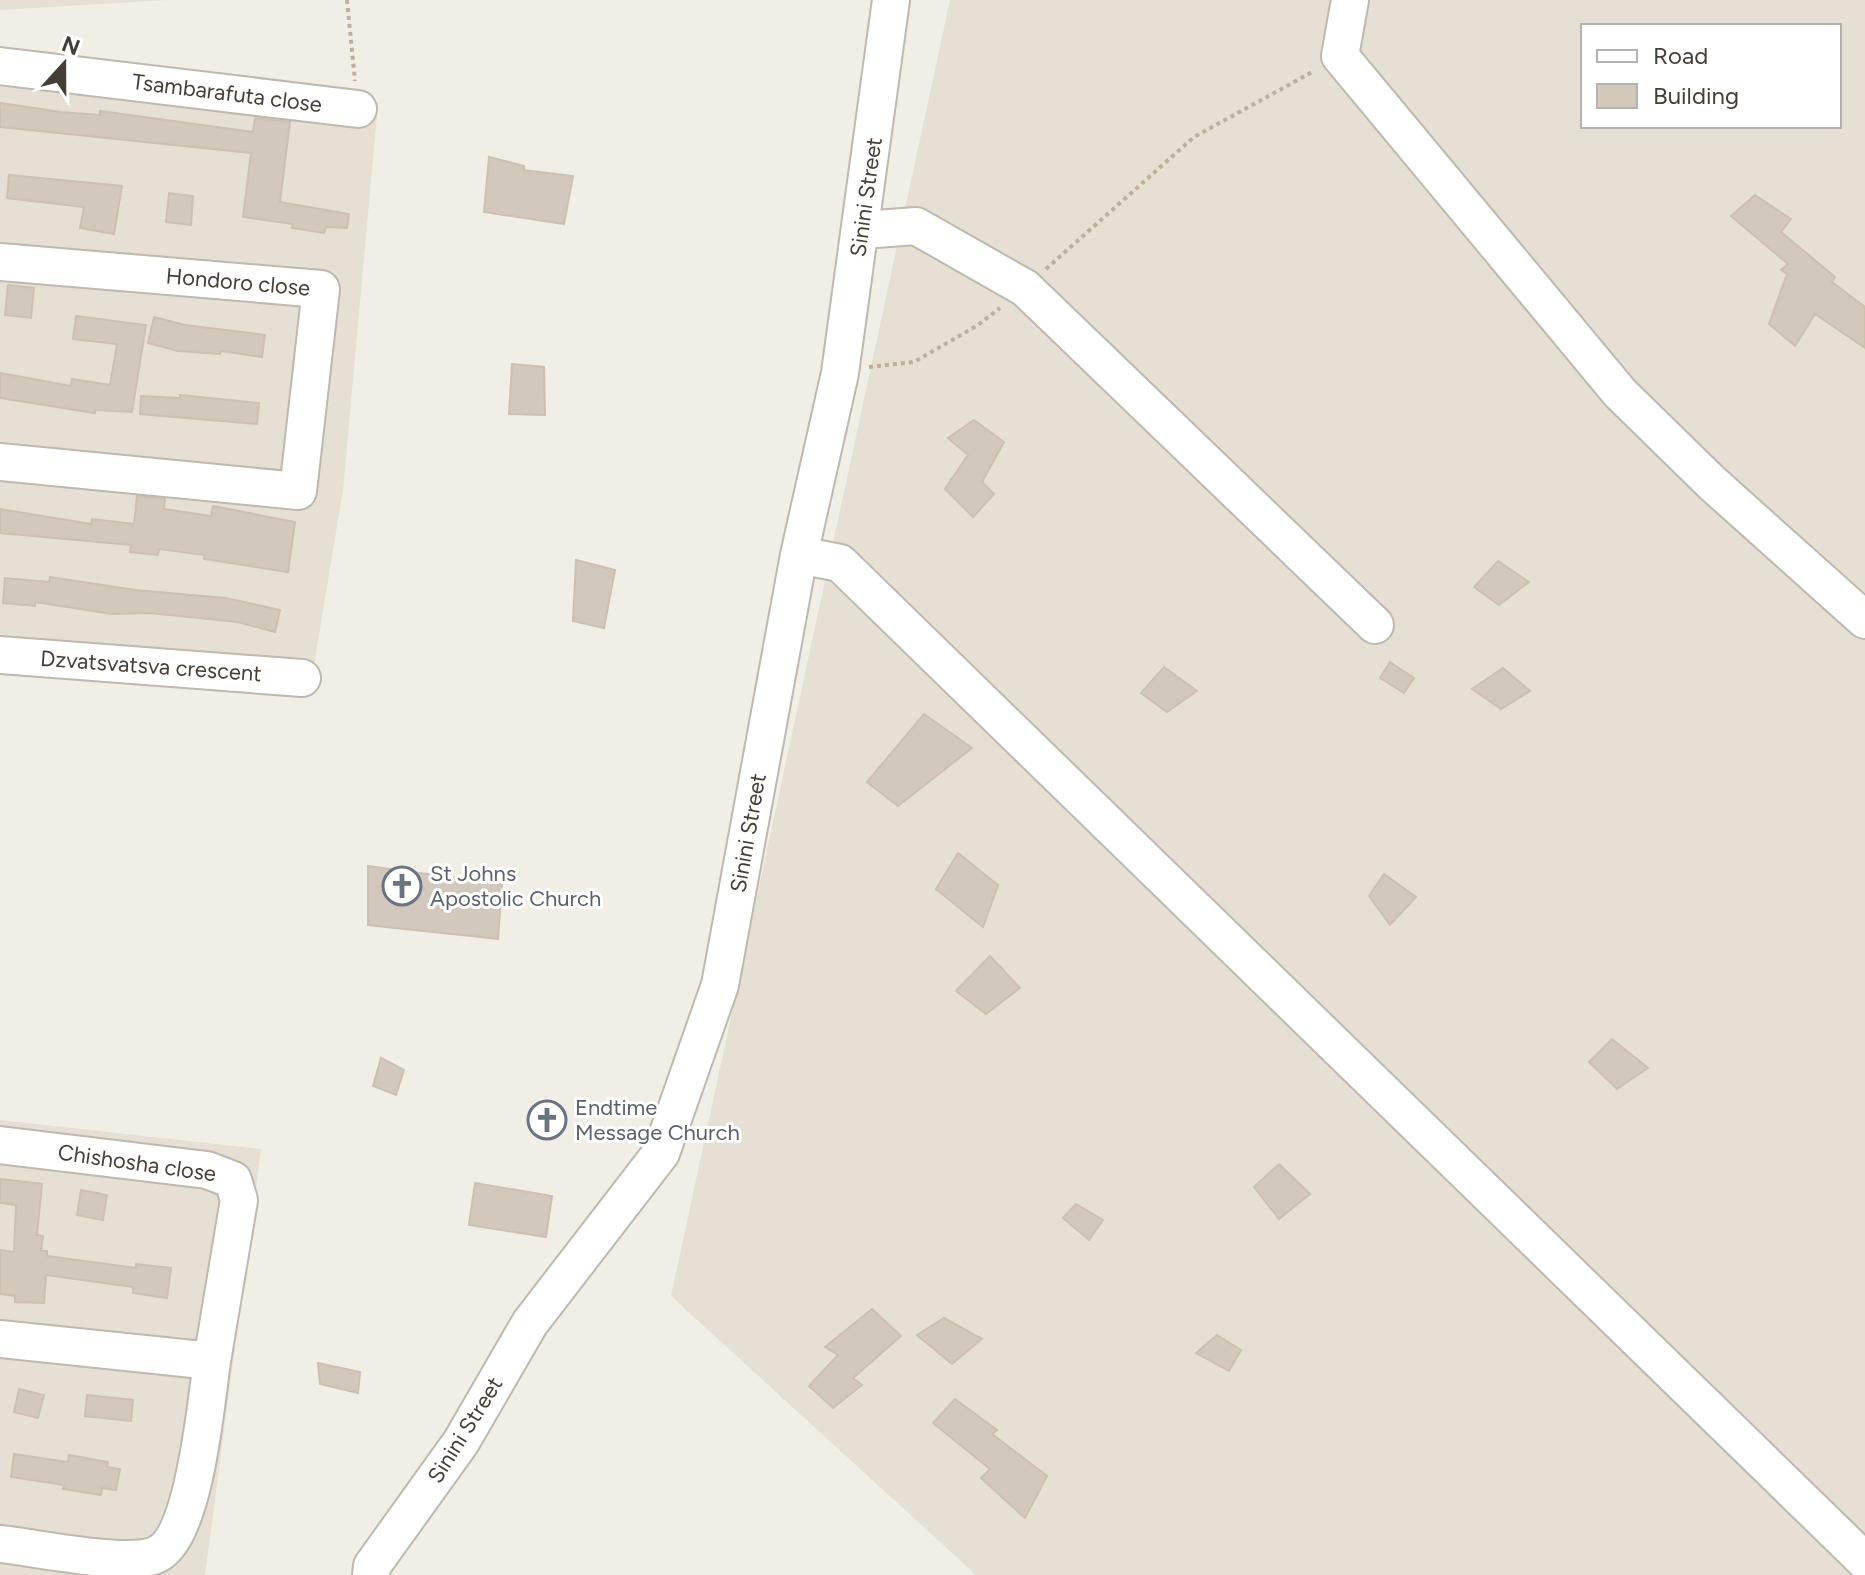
<svg xmlns="http://www.w3.org/2000/svg" width="1865" height="1575" font-family="Figtree,sans-serif">
  <style>
    .residential { fill: #e5dfd4; fill-rule: evenodd }
    .building { fill: #d2c9bc; stroke: #ccc1b0; stroke-width: 2 }
    .lines { fill: none; stroke-linecap: round; stroke-linejoin: round }
    .minor-casing { stroke: #bfb8ac; stroke-width: 40 }
    .path { stroke: #bdb09b; stroke-width: 4; stroke-dasharray: 4 4; stroke-linecap: butt }
    .minor { stroke: #fff; stroke-width: 36 }
    .labels { text-anchor: middle; dominant-baseline: central; stroke-width: 6; stroke-linejoin: round; paint-order: stroke }
    .street-label { font-size: 22px; fill: #443e36; stroke: #fff }
    .worship-label { font-size: 22px; fill: #5b616d; stroke: #fff; text-anchor: start }
  </style>
  <rect width="100%" height="100%" fill="#f1eee6"/>
  <path class="residential" d="M 0,0 L 167,0 L 0,10 Z
    M 950,0 L 1865,0 L 1865,1575 L 976,1575 L 671,1296 ZM 1583,26 L 1839,26 L 1839,126 L 1583,126 Z
    M 0,54 L 378,103 L 343,490 L 311,683 L 0,663 Z
    M 0,1120 L 261,1149 L 205,1575 L 0,1575 Z"/>
  <path class="building" d="M 0,103 L 61,112 L 100,115 L 100,111 L 253,132 L 255,118 L 290,122 L 280,202 L 349,214 L 347,228 L 326,227 L 324,233 L 292,228 L 293,224 L 243,217 L 251,153 L 0,127 Z
    M 489,157 L 524,166 L 524,170 L 573,176 L 564,224 L 484,212 Z
    M 9,175 L 122,186 L 114,234 L 80,228 L 84,207 L 7,198 Z
    M 169,193 L 193,196 L 191,225 L 166,222 Z
    M 1755,195 L 1791,219 L 1781,232 L 1835,277 L 1832,282 L 1865,307 L 1865,348 L 1815,314 L 1795,346 L 1769,324 L 1787,274 L 1781,270 L 1788,264 L 1731,216 Z
    M 8,285 L 34,288 L 31,318 L 5,315 Z
    M 76,316 L 146,325 L 132,412 L 95,410 L 95,413 L 0,398 L 0,373 L 71,386 L 72,379 L 110,385 L 117,344 L 73,339 Z
    M 154,317 L 185,325 L 265,335 L 262,357 L 221,351 L 220,354 L 178,351 L 148,343 Z
    M 512,364 L 544,367 L 545,415 L 509,414 Z
    M 180,395 L 259,403 L 257,424 L 140,414 L 141,396 L 180,398 Z
    M 974,420 L 1004,442 L 982,482 L 994,494 L 973,517 L 945,489 L 968,455 L 948,438 Z
    M 137,496 L 165,499 L 164,509 L 211,516 L 213,506 L 295,522 L 288,572 L 204,559 L 205,555 L 159,549 L 158,555 L 130,552 L 131,545 L 0,533 L 0,509 L 91,524 L 92,519 L 134,524 Z
    M 576,560 L 615,570 L 604,628 L 573,621 Z
    M 1498,561 L 1529,582 L 1499,605 L 1474,587 Z
    M 50,577 L 135,590 L 226,598 L 280,610 L 275,632 L 238,622 L 150,613 L 112,614 L 35,602 L 35,606 L 3,603 L 5,578 L 49,582 Z
    M 1390,662 L 1414,678 L 1404,693 L 1380,678 Z
    M 1164,667 L 1197,691 L 1167,712 L 1141,693 Z
    M 1503,668 L 1530,691 L 1501,709 L 1472,689 Z
    M 924,714 L 972,748 L 898,806 L 867,782 Z
    M 958,853 L 998,885 L 983,927 L 936,889 Z
    M 368,866 L 502,884 L 498,939 L 368,925 Z
    M 1384,874 L 1416,897 L 1390,925 L 1369,896 Z
    M 990,956 L 1020,988 L 986,1014 L 956,991 Z
    M 1612,1039 L 1648,1068 L 1617,1089 L 1589,1062 Z
    M 381,1058 L 404,1070 L 396,1095 L 373,1086 Z
    M 1279,1164 L 1310,1194 L 1279,1219 L 1254,1187 Z
    M 0,1179 L 42,1184 L 37,1235 L 43,1236 L 41,1251 L 47,1251 L 47,1256 L 136,1268 L 136,1264 L 171,1268 L 167,1298 L 133,1293 L 133,1287 L 46,1275 L 44,1303 L 15,1302 L 15,1296 L 0,1294 L 0,1250 L 14,1252 L 16,1205 L 0,1203 Z
    M 475,1183 L 552,1196 L 546,1237 L 469,1225 Z
    M 81,1190 L 107,1195 L 103,1220 L 77,1215 Z
    M 1076,1204 L 1103,1220 L 1089,1240 L 1063,1218 Z
    M 872,1309 L 901,1336 L 853,1378 L 862,1385 L 833,1408 L 809,1386 L 838,1355 L 825,1347 Z
    M 944,1318 L 982,1339 L 952,1364 L 917,1335 Z
    M 1217,1335 L 1241,1350 L 1229,1371 L 1196,1353 Z
    M 318,1363 L 360,1372 L 358,1393 L 320,1384 Z
    M 19,1389 L 44,1395 L 38,1418 L 14,1412 Z
    M 87,1395 L 133,1400 L 131,1421 L 85,1416 Z
    M 955,1399 L 997,1430 L 992,1434 L 1047,1476 L 1025,1518 L 981,1478 L 990,1469 L 933,1423 Z
    M 14,1454 L 68,1462 L 69,1455 L 108,1462 L 107,1467 L 120,1469 L 116,1490 L 102,1488 L 101,1495 L 63,1489 L 64,1485 L 11,1477 Z"/>
  <g class="lines">
    <g class="minor-casing">
      <path id="minor" d="M 1350,0 L 1340,56 L 1620,393 L 1712,483 L 1865,620
        M 0,66 L 358,109
        M 863,230 L 916,226 L 1025,288 L 1375,625
        M 0,262 L 321,289 L 298,491 L 0,462
        M 799,555 L 840,563 L 1865,1561
        M 0,655 L 302,678
        M 0,1145 L 207,1170 L 233,1180 L 239,1200 L 212,1361
        M 0,1339 L 212,1361 C 206,1401 195,1543 153,1556 C 120,1566 38,1548 0,1544
        M 371,1575 L 372,1566 L 461,1442 L 530,1323 L 661,1153 L 720,985 L 799,555 L 840,373 L 891,0"/>
    </g>
    <path class="path" d="M 347,0 L 355,81
      M 1046,269 L 1194,137 L 1314,71
      M 869,367 L 914,362 L 978,325 L 1000,308"/>
    <use href="#minor" class="minor"/>
  </g>
  <defs>
    <g id="church-ring" transform="scale(2)"><circle r="9.5" fill="#fff" stroke="#6b7280" stroke-width="1.5"/><path d="M-1.2-6h2.4v3.5h3.3v2.4h-3.3V6h-2.4V-.1h-3.3v-2.4h3.3Z" fill="#6b7280"/></g>
  </defs>
  <g fill-rule="evenodd">
    <use href="#church-ring" x="402" y="886"/>
    <use href="#church-ring" x="547" y="1120"/>
  </g>
  <g class="labels">
    <g class="street-label">
      <text transform="translate(227 93) rotate(7)">Tsambarafuta close</text>
      <text transform="translate(866 197) rotate(-82)">Sinini Street</text>
      <text transform="translate(238 282) rotate(5)">Hondoro close</text>
      <text transform="translate(151 666) rotate(4)">Dzvatsvatsva crescent</text>
      <text transform="translate(748 833) rotate(-80)">Sinini Street</text>
      <text transform="translate(137 1163) rotate(8)">Chishosha close</text>
      <text transform="translate(465 1430) rotate(-58)">Sinini Street</text>
    </g>
    <g class="worship-label">
      <text x="430" y="873">St Johns<tspan x="430" dy="25">Apostolic Church</tspan></text>
      <text x="575" y="1107">Endtime<tspan x="575" dy="25">Message Church</tspan></text>
    </g>
  </g>
  <rect x="1581" y="24" width="260" height="104" fill="#ffffff" stroke="#b4b2af" stroke-width="2"/>
  <rect x="1597" y="50" width="40" height="12" fill="#ffffff" stroke="#b4b2af" stroke-width="2"/>
  <text x="1653" y="64" font-size="24" fill="#443e36">Road</text>
  <rect x="1597" y="84" width="40" height="24" fill="#d2c9bc" stroke="#b4b2af" stroke-width="2"/>
  <text x="1653" y="104" font-size="24" fill="#443e36">Building</text>
  <g transform="translate(64 64) rotate(21)" stroke="#ffffff" stroke-width="6" paint-order="stroke">
  <path d="M0-6L14 30L0 20L-14 30Z" fill="#443e36"/>
  <text y="-12" font-size="22" font-weight="bold" text-anchor="middle" fill="#443e36">N</text>
  </g>
</svg>
